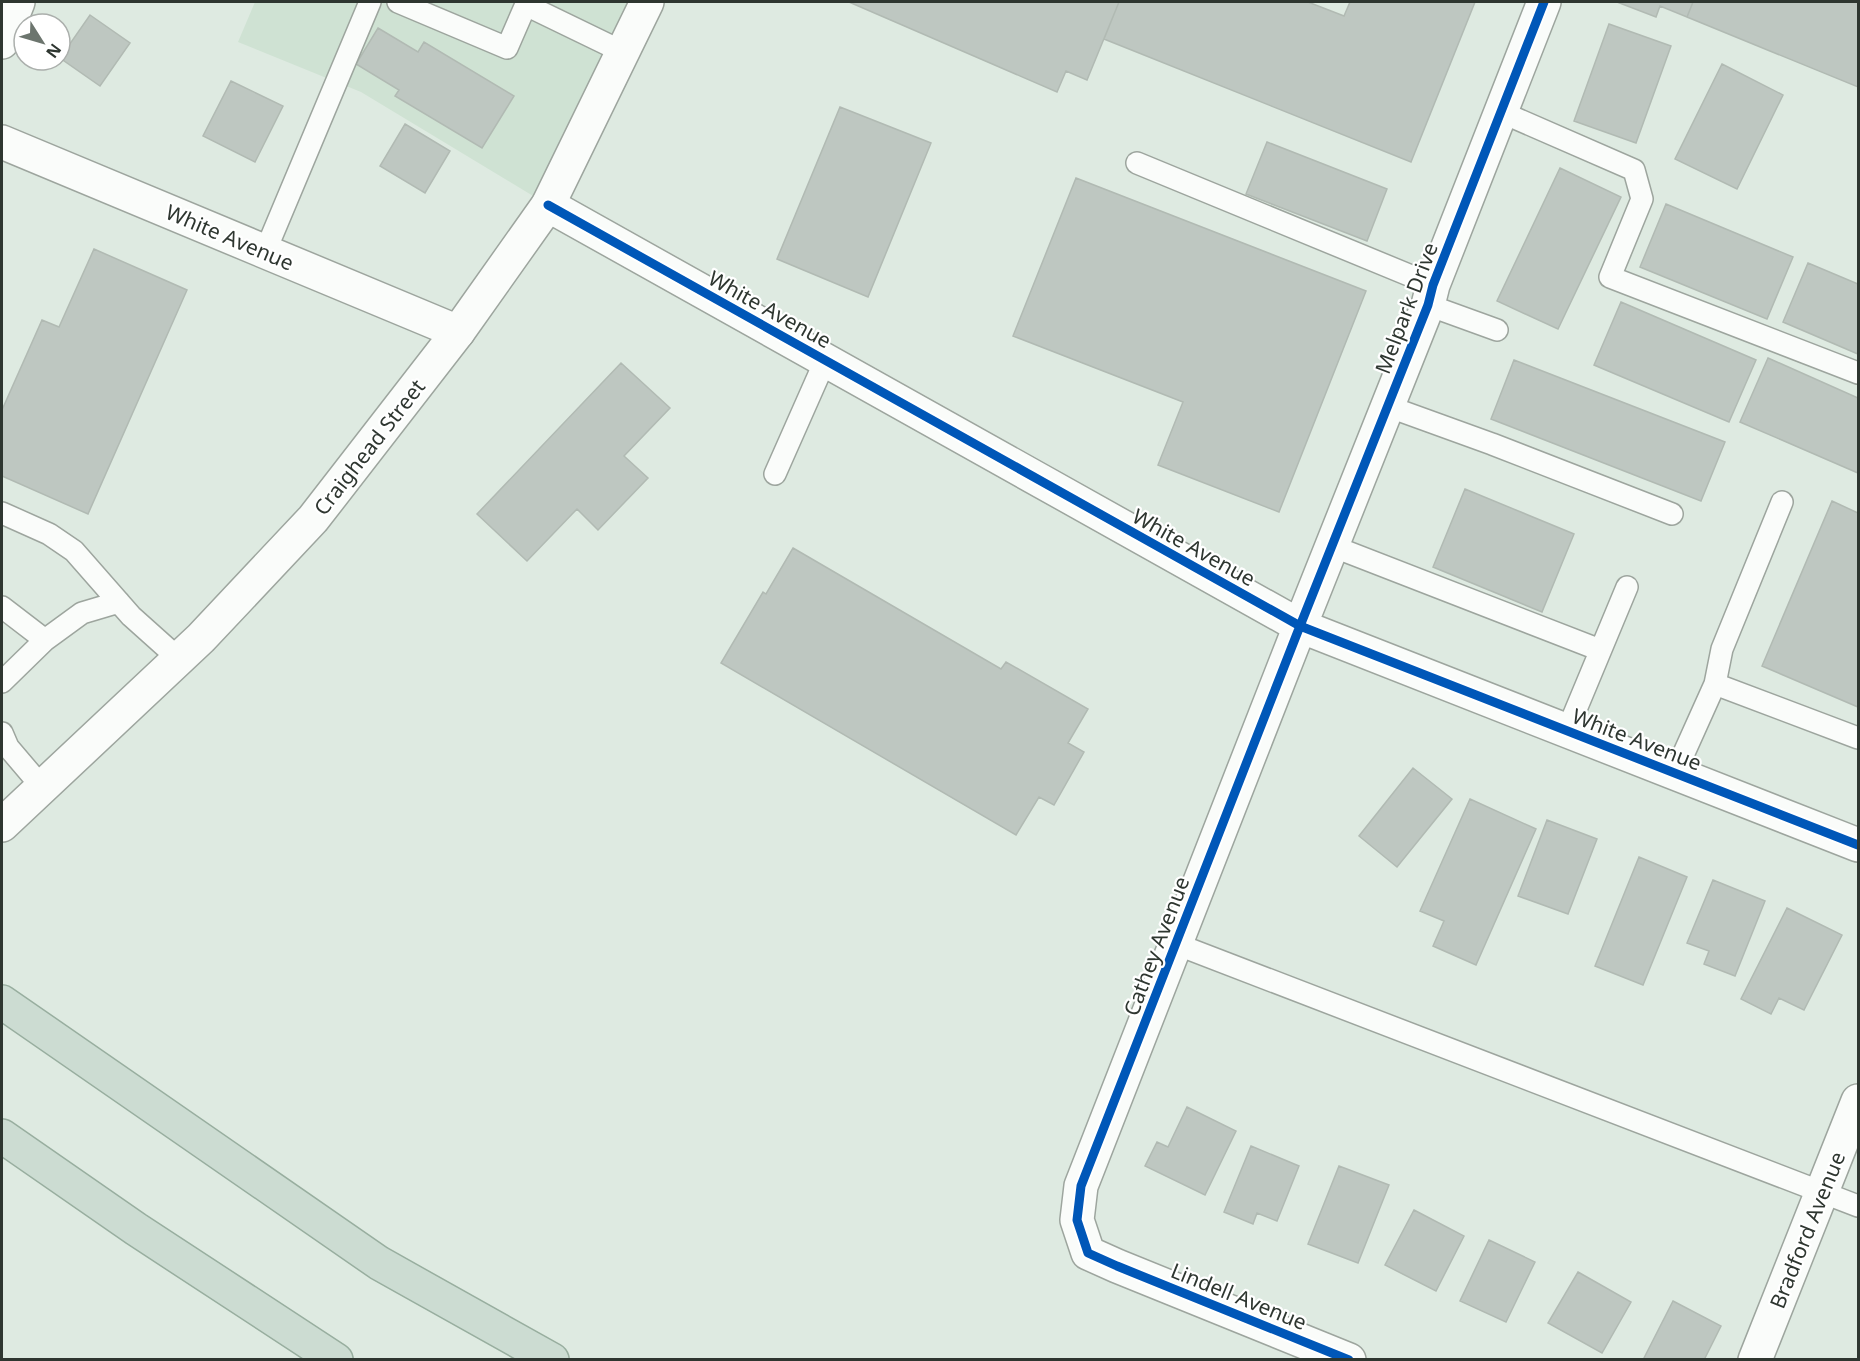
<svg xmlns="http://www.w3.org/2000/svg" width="1860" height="1361" font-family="'Noto Sans',sans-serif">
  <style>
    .built { fill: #cfe2d3 }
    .building { fill: #bec7c1; stroke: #b1bab3; stroke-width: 1.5 }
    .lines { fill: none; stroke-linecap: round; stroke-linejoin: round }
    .service-casing { stroke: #9da59e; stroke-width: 24 }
    .minor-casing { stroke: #9da59e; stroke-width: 36 }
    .tertiary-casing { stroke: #9da59e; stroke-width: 36 }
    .motorway-casing { stroke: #98ae9f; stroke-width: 36 }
    .service { stroke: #fafcfa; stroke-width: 21 }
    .minor { stroke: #fafcfa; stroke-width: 33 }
    .tertiary { stroke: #fafcfa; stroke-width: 33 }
    .motorway { stroke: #ccdcd2; stroke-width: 33 }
    .cycleway-casing { stroke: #fff; stroke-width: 13 }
    .cycleway { stroke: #0057b8; stroke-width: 9 }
    .labels { text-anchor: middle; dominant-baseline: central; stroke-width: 4.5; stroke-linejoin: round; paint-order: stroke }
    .street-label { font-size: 21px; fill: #2e3630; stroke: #fff }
  </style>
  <rect width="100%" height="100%" fill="#deeae1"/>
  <path class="built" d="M 255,2 L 647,2 L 548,205 L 361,92 L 238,42 Z"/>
  <path class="building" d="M 849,2 L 1119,2 L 1087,80 L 1066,71 L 1057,92 Z
    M 1119,2 L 1308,2 L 1344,16 L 1350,2 L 1475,2 L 1411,162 L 1104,39 Z
    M 1617,2 L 1693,2 L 1687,17 L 1660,6 L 1656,17 Z
    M 1693,2 L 1858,2 L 1858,87 L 1687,17 Z
    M 90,15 L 130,43 L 100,86 L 60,58 Z
    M 1609,24 L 1671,46 L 1636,143 L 1574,121 Z
    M 378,28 L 418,52 L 424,42 L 514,96 L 482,148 L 395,96 L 399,90 L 356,64 Z
    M 1722,64 L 1783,95 L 1737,189 L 1675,159 Z
    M 231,81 L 283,106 L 255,162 L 203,136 Z
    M 840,107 L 931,143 L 868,297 L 777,259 Z
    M 405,124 L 450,151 L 425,193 L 380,166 Z
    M 1267,142 L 1387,189 L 1367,241 L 1246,194 Z
    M 1560,168 L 1621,197 L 1558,329 L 1497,301 Z
    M 1076,178 L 1366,291 L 1279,512 L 1158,465 L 1183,402 L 1013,336 Z
    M 1666,204 L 1793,257 L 1767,319 L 1640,267 Z
    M 94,249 L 187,290 L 88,514 L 2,476 L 2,410 L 42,320 L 59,327 Z
    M 1808,263 L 1858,284 L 1858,354 L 1783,322 Z
    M 1621,302 L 1756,360 L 1729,422 L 1594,365 Z
    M 1768,358 L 1858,398 L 1858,473 L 1740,422 Z
    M 1514,360 L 1725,442 L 1701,501 L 1491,419 Z
    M 621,363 L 670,408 L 624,456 L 648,478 L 598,530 L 577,509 L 527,561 L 477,514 Z
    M 1465,489 L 1574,534 L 1542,612 L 1433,567 Z
    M 1832,501 L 1858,513 L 1858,707 L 1762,666 Z
    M 793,548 L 1001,669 L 1006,662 L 1088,709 L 1068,743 L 1084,752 L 1054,805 L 1039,797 L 1016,835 L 721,663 L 763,592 L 766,594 Z
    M 1413,768 L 1452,799 L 1397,867 L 1359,836 Z
    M 1470,799 L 1536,829 L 1476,965 L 1433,946 L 1444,921 L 1420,911 Z
    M 1547,820 L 1597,839 L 1568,914 L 1518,896 Z
    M 1639,857 L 1687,877 L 1643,985 L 1595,966 Z
    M 1713,880 L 1765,901 L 1735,976 L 1704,964 L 1709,951 L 1687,943 Z
    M 1787,908 L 1842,935 L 1804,1010 L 1779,998 L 1771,1014 L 1741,999 Z
    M 1187,1107 L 1236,1131 L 1205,1195 L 1145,1166 L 1157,1142 L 1168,1147 Z
    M 1251,1146 L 1299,1166 L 1277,1221 L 1257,1213 L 1253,1224 L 1224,1212 Z
    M 1339,1166 L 1389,1185 L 1358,1263 L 1308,1244 Z
    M 1414,1210 L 1464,1236 L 1436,1291 L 1385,1265 Z
    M 1489,1240 L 1535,1262 L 1506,1322 L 1460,1301 Z
    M 1578,1272 L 1631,1302 L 1602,1353 L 1548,1323 Z
    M 1673,1301 L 1721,1326 L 1704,1360 L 1643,1360 Z"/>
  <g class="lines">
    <g class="service-casing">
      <path id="service" d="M 398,2 L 507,48 L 527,2
        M 526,5 L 623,52
        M 1501,112 L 1634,170 L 1642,199 L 1610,277 L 1858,373
        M 1137,163 L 1433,285
        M 265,252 L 370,2
        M 1428,305 L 1497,330
        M 1387,406 L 1492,444 L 1672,514
        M 775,474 L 825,361
        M 2,513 L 49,534 L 74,551 L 131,616 L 179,659
        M 1332,546 L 1600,650
        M 2,607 L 45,640
        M 2,682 L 45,640 L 82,613 L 119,602
        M 1715,684 L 1858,738
        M 1567,731 L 1627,587
        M 2,733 L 8,747 L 42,787
        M 1675,773 L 1715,684 L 1722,649 L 1782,502
        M 1176,944 L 1858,1206"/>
    </g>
    <g class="minor-casing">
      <path id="minor" d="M 2,42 L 18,2
        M 2,142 L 458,332
        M 548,205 L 1300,626 L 1858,845
        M 1349,1360 L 1117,1266 L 1088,1253 L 1077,1220 L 1081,1186 L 1300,626 L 1428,305 L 1433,285 L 1544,2
        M 1755,1360 L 1858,1101"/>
    </g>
    <g class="tertiary-casing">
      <path id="tertiary" d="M 2,825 L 201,638 L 313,519 L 458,332 L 548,205 L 647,2"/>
    </g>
    <g class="motorway-casing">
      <path id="motorway" d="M 2,1002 L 379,1263 L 552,1360
        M 2,1136 L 136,1229 L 336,1360"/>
    </g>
    <use href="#service" class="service"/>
    <use href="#minor" class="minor"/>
    <use href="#tertiary" class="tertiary"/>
    <use href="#motorway" class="motorway"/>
    <g class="cycleway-casing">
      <path id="cycleway" d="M 548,205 L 1300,626 L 1858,845
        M 1349,1360 L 1117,1266 L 1088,1253 L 1077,1220 L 1081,1186 L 1300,626 L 1428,305 L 1433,285 L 1544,2"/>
    </g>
    <use href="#cycleway" class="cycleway"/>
  </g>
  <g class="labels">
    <g class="street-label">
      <text transform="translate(230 237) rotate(23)">White Avenue</text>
      <text transform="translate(1406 308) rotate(-69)">Melpark Drive</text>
      <text transform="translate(770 309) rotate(29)">White Avenue</text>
      <text transform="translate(369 447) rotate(-52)">Craighead Street</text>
      <text transform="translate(1194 547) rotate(29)">White Avenue</text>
      <text transform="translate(1637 739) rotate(21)">White Avenue</text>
      <text transform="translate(1156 946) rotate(-69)">Cathey Avenue</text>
      <text transform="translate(1807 1230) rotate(-68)">Bradford Avenue</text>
      <text transform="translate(1239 1296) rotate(22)">Lindell Avenue</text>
    </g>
  </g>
  <rect width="1860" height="1361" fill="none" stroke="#2e3630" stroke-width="6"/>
  <g transform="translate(42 42) rotate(127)"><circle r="28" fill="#ffffff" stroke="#abafac" stroke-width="1.5"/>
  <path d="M0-4.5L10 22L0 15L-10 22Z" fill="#6c756e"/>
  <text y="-9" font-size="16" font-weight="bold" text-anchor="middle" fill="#2e3630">N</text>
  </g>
</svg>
